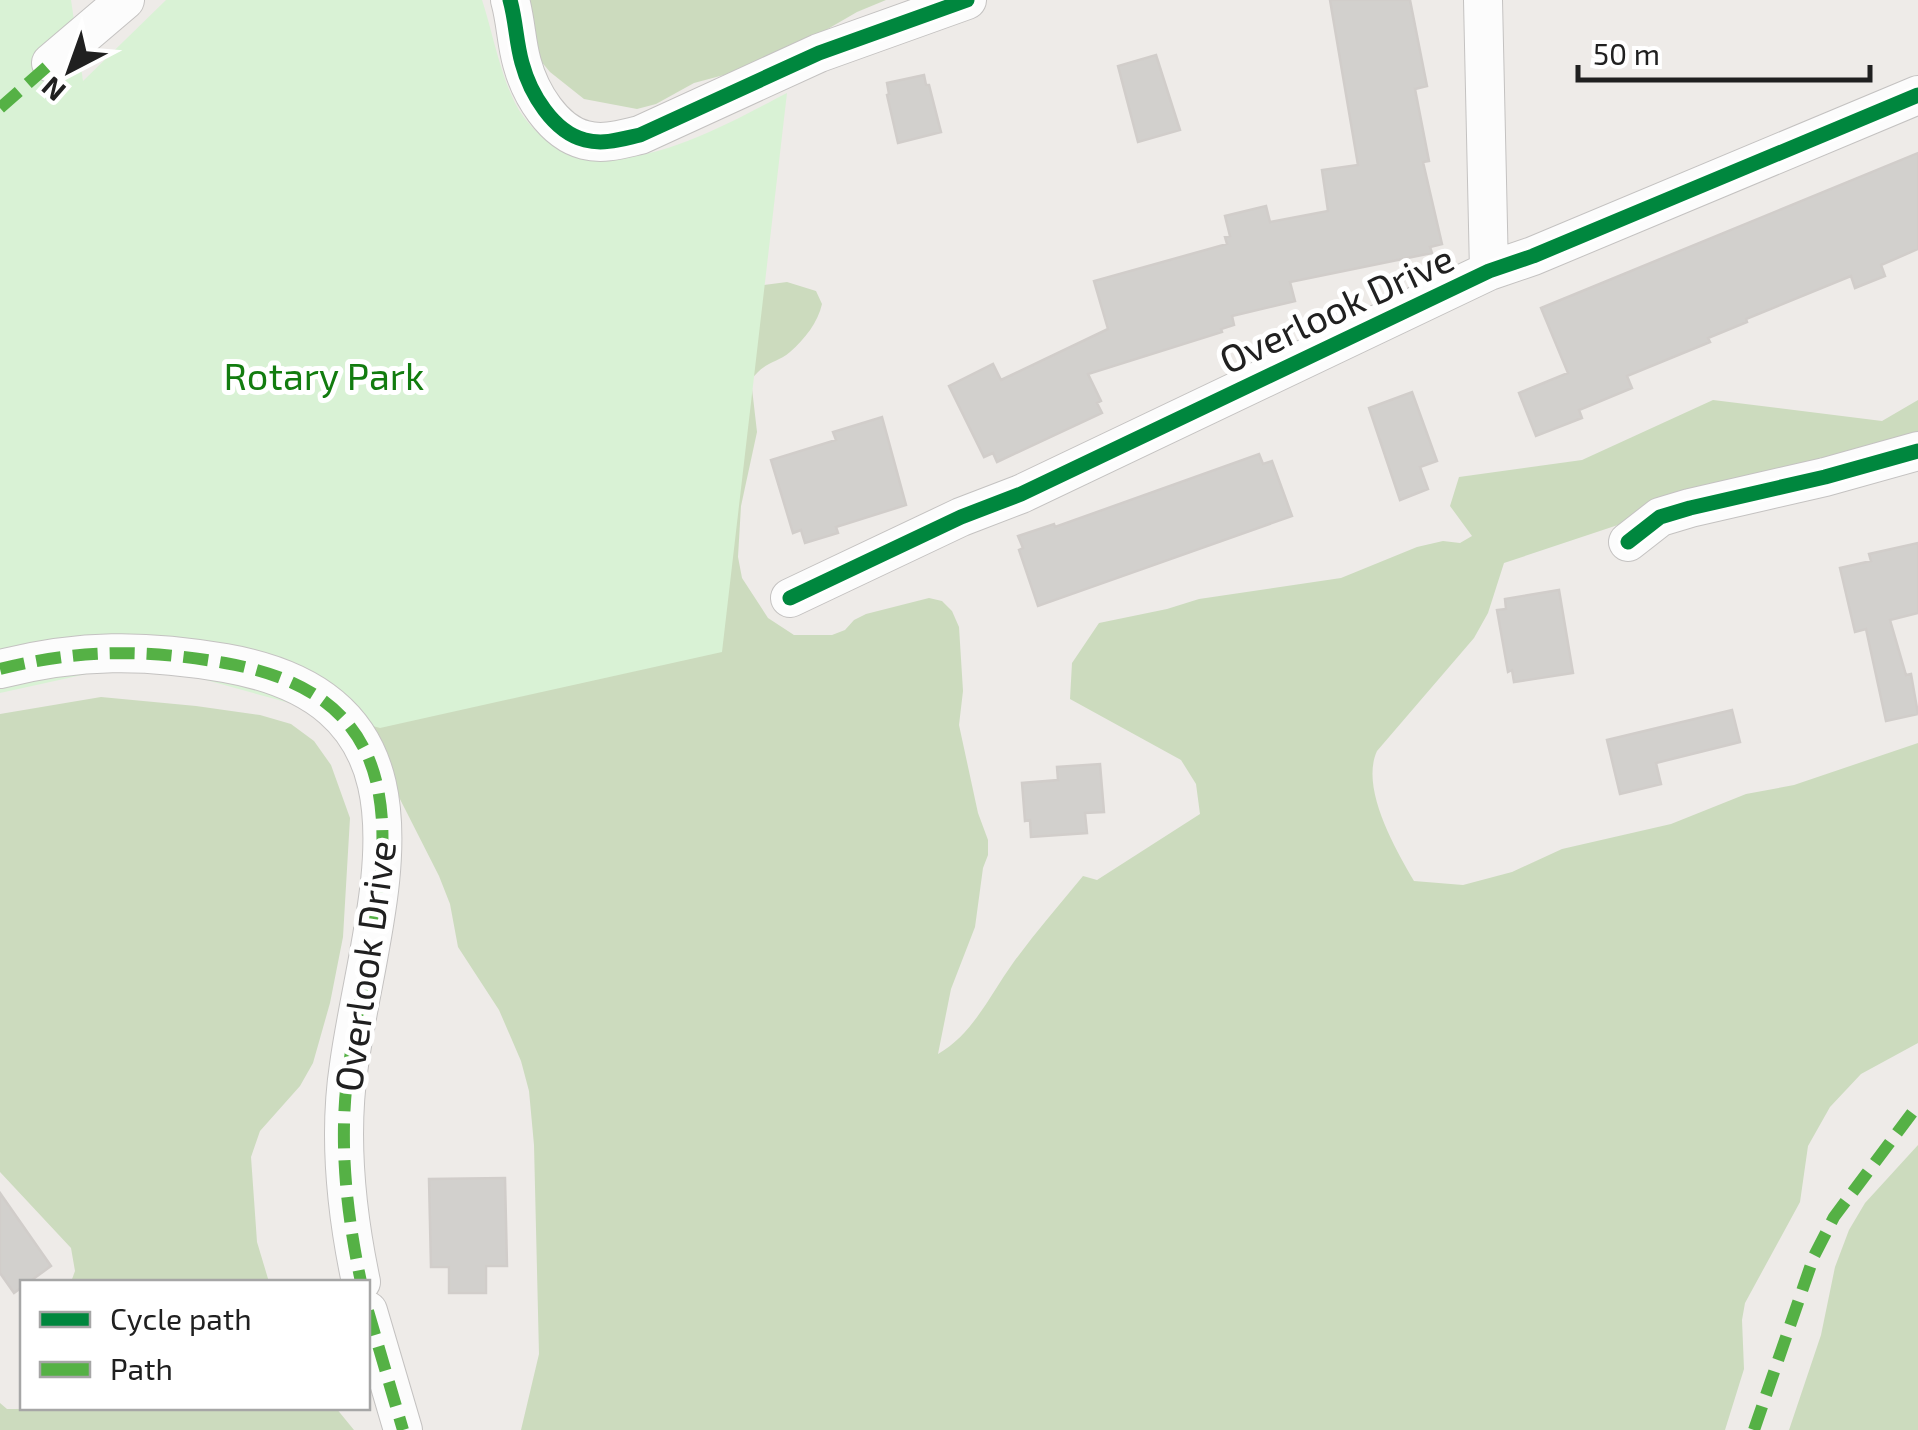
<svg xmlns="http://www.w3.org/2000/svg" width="1918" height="1430" font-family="'Exo 2',sans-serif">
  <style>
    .forest { fill: #ccdbbe }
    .park { fill: #d9f2d5 }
    .building { fill: #d2d0cd; stroke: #d1cdca; stroke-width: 2.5 }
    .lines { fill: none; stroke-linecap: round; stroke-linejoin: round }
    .street-casing { stroke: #c4c2c1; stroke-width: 40 }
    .street { stroke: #fcfcfc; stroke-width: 38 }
    .quiet { stroke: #55b145; stroke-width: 12; stroke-dasharray: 25 12; stroke-linecap: butt }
    .cycleway-casing { stroke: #fff; stroke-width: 21 }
    .cycleway { stroke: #00873e; stroke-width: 15 }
    .labels { text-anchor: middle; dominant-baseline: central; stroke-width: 10; stroke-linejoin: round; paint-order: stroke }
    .street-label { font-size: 38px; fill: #202020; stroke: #fff }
    .park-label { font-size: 38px; fill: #127c0f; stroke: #fff }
  </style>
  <rect width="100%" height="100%" fill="#eeebe8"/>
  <path class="forest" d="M 519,0 L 886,0 L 857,12 L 769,63 L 694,83 L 656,104 L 637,109 L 584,99 L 550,72 L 540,60 Z
    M 0,11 L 50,91 L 526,157 L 757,286 L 787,282 L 816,291 L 822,304 C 818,322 805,339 790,352 C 776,364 766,360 751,380 L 757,432 L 741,506 L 738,557 L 742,578 L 768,618 L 794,635 L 832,635 L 845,630 L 854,620 L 866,614 L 929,598 L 942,601 L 952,611 L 959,627 L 963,691 L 959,725 L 978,813 L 988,840 L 988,855 L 983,868 L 975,927 L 951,989 L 938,1054 C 973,1034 990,995 1013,963 C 1035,933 1059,905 1083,876 L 1097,880 L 1200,814 L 1196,784 L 1181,760 L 1070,699 L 1072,663 L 1099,623 L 1167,609 L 1199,599 L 1341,578 L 1417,547 L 1443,541 L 1460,543 L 1472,536 L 1450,506 L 1459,477 L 1582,460 L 1713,400 L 1882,421 L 1918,400 L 1918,433 L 1762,477 L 1504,563 L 1488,613 L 1474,638 L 1377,751 C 1360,788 1395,848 1414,881 L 1463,885 L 1512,872 L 1562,849 L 1671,824 L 1746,794 L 1794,785 L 1918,743 L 1918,1043 L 1861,1074 L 1830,1107 L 1808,1146 L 1800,1202 L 1745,1303 L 1742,1320 L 1744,1369 L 1725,1430 L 521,1430 L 539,1354 L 534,1145 L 529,1091 L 521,1061 L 499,1010 L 458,947 L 450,904 L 439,876 Z
    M 101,697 L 196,706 L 260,715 L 291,724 L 314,741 L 331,765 L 350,818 L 343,937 L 330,1003 L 313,1063 L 300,1086 L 260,1131 L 251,1157 L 257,1242 L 269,1282 L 71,1282 L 75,1271 L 71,1248 L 0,1172 L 0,714 Z
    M 1918,1145 L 1918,1430 L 1789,1430 L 1821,1335 L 1835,1267 L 1849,1230 L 1865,1203 Z
    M 0,1403 L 7,1409 L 336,1408 L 354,1430 L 0,1430 Z"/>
  <path class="park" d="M 0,0 L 71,0 L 83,81 L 166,0 L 482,0 C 493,33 503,89 523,116 C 589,206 713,131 787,93 L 722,652 L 380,728 L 141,662 L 0,693 Z"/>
  <path class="building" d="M 1330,0 L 1410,0 L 1427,86 L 1415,89 L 1429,161 L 1423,162 L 1442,244 L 1430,247 L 1432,253 L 1290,282 L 1295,301 L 1232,316 L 1234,325 L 1221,329 L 1222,332 L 1088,374 L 1101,401 L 1097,403 L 1102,413 L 997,462 L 993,453 L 984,457 L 949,386 L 993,364 L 1001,380 L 1108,329 L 1094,281 L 1227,244 L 1225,237 L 1230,236 L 1225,216 L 1266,206 L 1270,222 L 1328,211 L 1322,170 L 1358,165 Z
    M 1156,55 L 1180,130 L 1138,142 L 1118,66 Z
    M 924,75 L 926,85 L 929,85 L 941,132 L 898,143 L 887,95 L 889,94 L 887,83 Z
    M 1918,153 L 1918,249 L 1881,265 L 1885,276 L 1855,288 L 1851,276 L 1746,319 L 1747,322 L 1708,338 L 1710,342 L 1627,376 L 1632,388 L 1579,410 L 1582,418 L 1536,436 L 1519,393 L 1568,373 L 1541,308 Z
    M 1412,392 L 1437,461 L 1420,467 L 1428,489 L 1400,500 L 1369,408 Z
    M 882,417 L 906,505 L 836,527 L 838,533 L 805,543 L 801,530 L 793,533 L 771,460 L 836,440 L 833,432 Z
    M 1259,454 L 1263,464 L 1272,461 L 1292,516 L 1038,606 L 1019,550 L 1023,548 L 1018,536 L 1054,524 L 1055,527 Z
    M 1918,543 L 1918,613 L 1890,620 L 1906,675 L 1911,674 L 1918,714 L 1886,721 L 1866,629 L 1855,632 L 1840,568 L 1871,561 L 1869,554 Z
    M 1559,590 L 1573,673 L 1514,682 L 1512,670 L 1508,672 L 1497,610 L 1506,609 L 1505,599 Z
    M 1732,710 L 1740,742 L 1656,763 L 1661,784 L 1620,794 L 1607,740 Z
    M 1100,764 L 1104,812 L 1085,813 L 1087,833 L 1031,837 L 1030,820 L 1025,821 L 1022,783 L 1058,780 L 1057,767 Z
    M 505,1178 L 507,1266 L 486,1266 L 486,1293 L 449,1293 L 449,1267 L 431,1267 L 429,1179 Z
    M 0,1193 L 51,1266 L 29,1282 L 22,1282 L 22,1287 L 14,1293 L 0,1273 Z"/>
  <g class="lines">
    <g class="street-casing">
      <path id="street" d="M 510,0 C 516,21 516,42 522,63 C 530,93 553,132 585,140 C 604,145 622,139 640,135 L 819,53 L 967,0
        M 1483,0 L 1489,271
        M 51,63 L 125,0
        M 1628,542 L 1660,517 L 1690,508 L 1825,477 L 1918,451
        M 790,598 L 961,517 L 1021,494 L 1489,271 L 1533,256 L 1918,95
        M 0,669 C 80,649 144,649 225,663 C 456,703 371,906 349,1065 C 338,1137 346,1211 361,1282
        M 368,1311 L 403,1430"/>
    </g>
    <use href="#street" class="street"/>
    <path class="quiet" d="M 0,108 L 51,63
      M 0,669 C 80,649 144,649 225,663 C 456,703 371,906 349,1065 C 338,1137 346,1211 361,1282
      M 368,1311 L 403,1430
      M 1754,1430 L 1814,1256 L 1834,1217 L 1918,1105"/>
    <g class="cycleway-casing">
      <path id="cycleway" d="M 510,0 C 516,21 516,42 522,63 C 530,93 553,132 585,140 C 604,145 622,139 640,135 L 819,53 L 967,0
        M 1628,542 L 1660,517 L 1690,508 L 1825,477 L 1918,451
        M 790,598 L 961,517 L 1021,494 L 1489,271 L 1533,256 L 1918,95"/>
    </g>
    <use href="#cycleway" class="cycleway"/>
  </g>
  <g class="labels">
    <g class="street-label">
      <text transform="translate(1336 308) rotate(-25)">Overlook Drive</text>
      <text transform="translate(364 966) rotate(-82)">Overlook Drive</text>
    </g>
    <g class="park-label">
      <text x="324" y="375">Rotary Park</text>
    </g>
  </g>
  <rect x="20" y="1280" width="350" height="130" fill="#ffffff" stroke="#a6a6a6" stroke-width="2.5"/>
  <rect x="40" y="1312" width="50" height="15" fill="#00873e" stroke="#a6a6a6" stroke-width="2.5"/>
  <text x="110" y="1330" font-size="30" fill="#202020">Cycle path</text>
  <rect x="40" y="1362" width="50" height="15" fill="#55b145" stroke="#a6a6a6" stroke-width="2.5"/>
  <text x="110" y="1380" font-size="30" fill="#202020">Path</text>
  <g transform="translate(70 70) rotate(221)" stroke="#ffffff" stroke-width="8" paint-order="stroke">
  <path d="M0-8L18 38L0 25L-18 38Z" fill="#202020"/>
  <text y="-15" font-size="28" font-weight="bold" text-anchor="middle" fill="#202020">N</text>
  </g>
  <path d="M1578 65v15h292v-15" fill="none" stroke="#202020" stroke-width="5"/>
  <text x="1593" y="65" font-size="30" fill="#202020" stroke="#ffffff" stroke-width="8" paint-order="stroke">50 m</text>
</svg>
